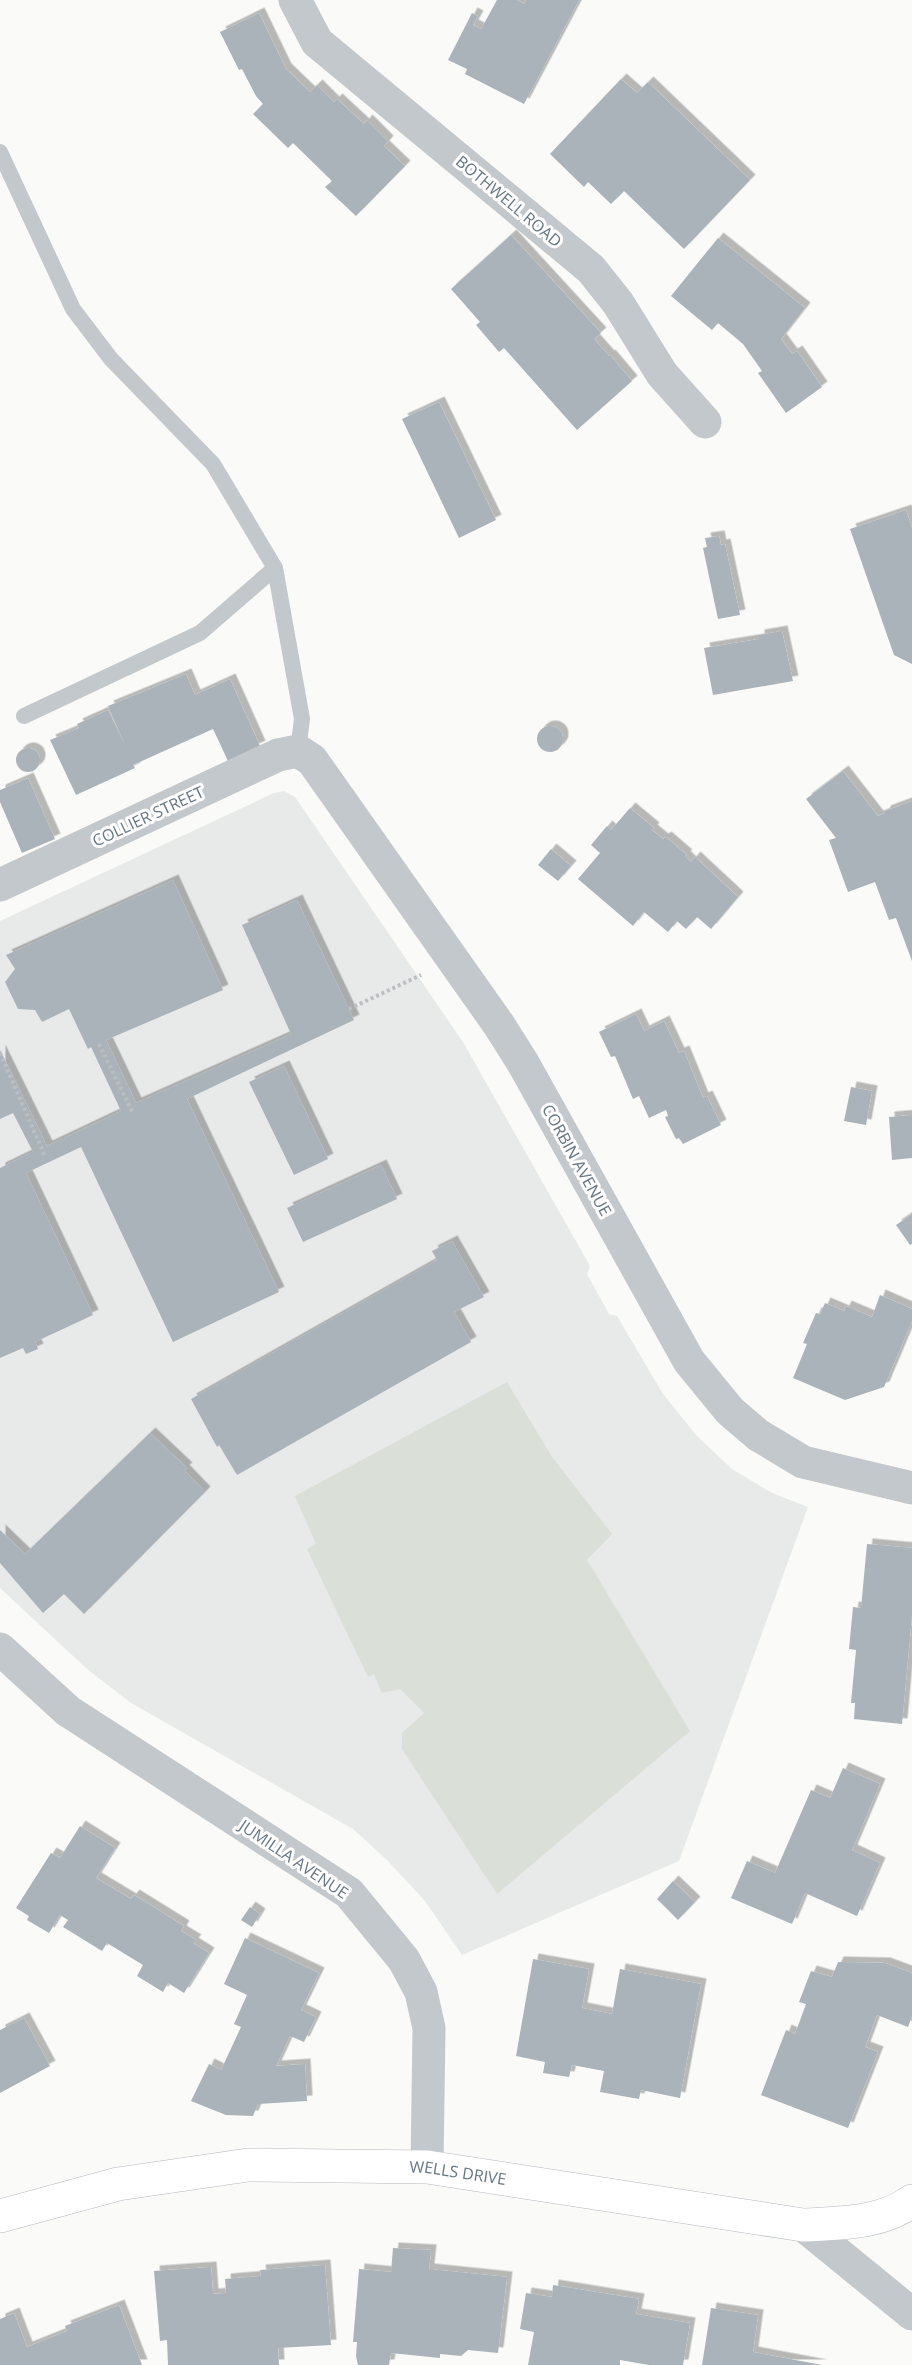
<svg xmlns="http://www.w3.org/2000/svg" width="912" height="2365" font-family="'Open Sans',sans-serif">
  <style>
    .built { fill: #e8e9e9 }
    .green { fill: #dadfd7 }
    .building { fill: #aab3b9; filter: url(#shadow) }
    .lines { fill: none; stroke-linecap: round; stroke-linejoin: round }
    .secondary-casing { stroke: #b3babf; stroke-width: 34 }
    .path { stroke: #bbbfc2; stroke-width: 4; stroke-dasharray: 3 3; stroke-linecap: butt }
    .service { stroke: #c3c8cc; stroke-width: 16 }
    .minor { stroke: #c3c8cc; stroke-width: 33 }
    .secondary { stroke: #fff; stroke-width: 33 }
    .labels { text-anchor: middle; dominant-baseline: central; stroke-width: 6; stroke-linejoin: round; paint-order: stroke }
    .street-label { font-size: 16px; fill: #657683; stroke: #fff }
  </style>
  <defs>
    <filter id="shadow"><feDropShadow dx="5.5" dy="-5.5" stdDeviation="0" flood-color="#0004"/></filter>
  </defs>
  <rect width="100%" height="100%" fill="#fafaf8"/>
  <path class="built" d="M 284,791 L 295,797 L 463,1042 L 590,1266 L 587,1274 L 609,1314 L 617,1316 L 663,1394 L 697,1436 L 732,1469 L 772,1493 L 808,1507 L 679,1861 L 462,1955 L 425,1901 L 387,1860 L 353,1829 L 131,1703 L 87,1669 L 0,1588 L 0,921 L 274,793 Z"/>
  <path class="green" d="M 507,1382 L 552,1457 L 612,1534 L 587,1560 L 690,1731 L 497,1894 L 402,1749 L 402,1733 L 424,1713 L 400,1689 L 382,1693 L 374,1674 L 368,1677 L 307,1549 L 316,1544 L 295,1496 Z"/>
  <path class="building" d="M 497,0 L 517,0 L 524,4 L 526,0 L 579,0 L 524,104 L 465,74 L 467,69 L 448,60 L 472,13 L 478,16 L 473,25 L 481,29 Z
    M 259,13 L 286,69 L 310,92 L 317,85 L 334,102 L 337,99 L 364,124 L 367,120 L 388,141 L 384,146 L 405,166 L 356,216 L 325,187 L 332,181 L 293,143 L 288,148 L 253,114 L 263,104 L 256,96 L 242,69 L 239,70 L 220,32 Z
    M 621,79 L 637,93 L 648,82 L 750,180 L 684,249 L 624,191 L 611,204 L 588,182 L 584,187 L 550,154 Z
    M 511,235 L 601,333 L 594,339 L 609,356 L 610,355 L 632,381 L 577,430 L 504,348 L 499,352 L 476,325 L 480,322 L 451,289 Z
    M 718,238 L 805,308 L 781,339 L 792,354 L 797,351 L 822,387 L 786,413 L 758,373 L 762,371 L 743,344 L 718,323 L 712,330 L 671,296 Z
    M 439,402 L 496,520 L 459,538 L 402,419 Z
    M 906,510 L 912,528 L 912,664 L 894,655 L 850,529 Z
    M 719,536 L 721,545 L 725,544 L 740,615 L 718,619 L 703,548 L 707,547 L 705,538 Z
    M 782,631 L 793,681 L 713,695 L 704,648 L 759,639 L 759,635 Z
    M 186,674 L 195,695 L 230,679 L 260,746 L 228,761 L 213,729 L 133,765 L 135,768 L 76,795 L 50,740 L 79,728 L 77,724 L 108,710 L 125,745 L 108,706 Z
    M537 739a13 13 0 1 1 26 0a13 13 0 1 1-26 0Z
    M16 760a12 12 0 1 1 24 0a12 12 0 1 1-24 0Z
    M 843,771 L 878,816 L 885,813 L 885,811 L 912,801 L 912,961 L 896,918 L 889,920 L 875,882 L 848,892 L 829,840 L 836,838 L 806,799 Z
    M 28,778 L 55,839 L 22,853 L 0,802 L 0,790 Z
    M 630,808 L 654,828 L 652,830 L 663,839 L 666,837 L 687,855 L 685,856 L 691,862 L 695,857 L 738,897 L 711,929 L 697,917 L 686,929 L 677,921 L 668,932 L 644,912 L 633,926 L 578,879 L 600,853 L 591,845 L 607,826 L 611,830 Z
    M 551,849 L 571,866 L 558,881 L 538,865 Z
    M 173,880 L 223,990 L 106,1040 L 136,1103 L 291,1034 L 242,925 L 297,900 L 354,1020 L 187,1099 L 279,1292 L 173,1342 L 81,1147 L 26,1173 L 93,1315 L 35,1342 L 38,1349 L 26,1354 L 23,1348 L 0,1358 L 0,1168 L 33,1152 L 13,1113 L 0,1119 L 0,1050 L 47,1146 L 121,1111 L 91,1047 L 88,1049 L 69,1009 L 42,1022 L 35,1010 L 18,1009 L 5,982 L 15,969 L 6,955 Z
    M 636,1014 L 644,1031 L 664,1021 L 679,1053 L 684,1051 L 703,1098 L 707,1096 L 721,1125 L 683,1144 L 679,1138 L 676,1139 L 665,1117 L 668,1116 L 666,1110 L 649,1118 L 639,1096 L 633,1099 L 615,1056 L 611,1057 L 599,1032 Z
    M 284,1066 L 328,1159 L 294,1175 L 249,1082 Z
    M 851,1087 L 872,1091 L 866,1125 L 844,1121 Z
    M 912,1115 L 912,1158 L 892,1160 L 889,1117 Z
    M 381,1165 L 397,1199 L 303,1242 L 287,1208 Z
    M 912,1214 L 912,1244 L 910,1245 L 896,1225 Z
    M 452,1241 L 484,1297 L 454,1312 L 471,1342 L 237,1475 L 219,1445 L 217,1447 L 191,1399 L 437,1260 L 432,1251 Z
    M 880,1295 L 912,1309 L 912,1321 L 884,1387 L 845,1400 L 793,1378 L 807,1344 L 803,1343 L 816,1313 L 820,1314 L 825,1303 L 844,1311 L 846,1306 L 872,1317 Z
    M 150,1433 L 187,1468 L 184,1470 L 205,1492 L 84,1614 L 64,1594 L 43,1613 L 0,1563 L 0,1530 L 25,1554 Z
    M 867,1544 L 912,1548 L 912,1615 L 902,1724 L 854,1719 L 855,1703 L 851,1703 L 856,1650 L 849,1649 L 853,1607 L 861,1608 Z
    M 843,1768 L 880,1784 L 852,1850 L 880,1863 L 857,1916 L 805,1893 L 792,1924 L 731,1898 L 747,1861 L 775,1873 L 811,1790 L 830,1798 Z
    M 80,1826 L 115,1848 L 96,1878 L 131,1899 L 134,1895 L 184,1926 L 181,1931 L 196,1940 L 193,1943 L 209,1953 L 184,1993 L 168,1983 L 163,1992 L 137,1976 L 143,1965 L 107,1943 L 102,1951 L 63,1927 L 68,1920 L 60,1915 L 49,1933 L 27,1920 L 29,1916 L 16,1908 L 51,1853 L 60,1858 Z
    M 673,1881 L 695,1902 L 678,1920 L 657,1899 Z
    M 250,1907 L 260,1914 L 252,1927 L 241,1920 Z
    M 245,1938 L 319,1973 L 301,2010 L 316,2017 L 304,2042 L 290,2036 L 276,2066 L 305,2064 L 307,2101 L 258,2104 L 253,2116 L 226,2115 L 191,2101 L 209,2064 L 221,2070 L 241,2027 L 234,2024 L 247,1995 L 224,1984 Z
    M 533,1959 L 589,1969 L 582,2008 L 612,2014 L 620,1969 L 701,1984 L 680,2098 L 641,2090 L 639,2099 L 600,2092 L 604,2071 L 572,2065 L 569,2077 L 543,2073 L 545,2062 L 516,2056 Z
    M 838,1962 L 885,1963 L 912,1973 L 912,2016 L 908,2027 L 877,2015 L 865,2047 L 878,2052 L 848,2128 L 761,2095 L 786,2030 L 795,2034 L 806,2004 L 799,2002 L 811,1971 L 832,1977 Z
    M 24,2018 L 50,2066 L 0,2093 L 0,2030 Z
    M 393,2248 L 431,2250 L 429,2269 L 507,2277 L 498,2353 L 468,2350 L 461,2356 L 440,2354 L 440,2358 L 391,2353 L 389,2365 L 358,2365 L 356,2356 L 357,2342 L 353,2342 L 359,2269 L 391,2272 Z
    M 325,2265 L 331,2345 L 278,2348 L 279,2365 L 168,2365 L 167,2340 L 160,2341 L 154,2271 L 211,2267 L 213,2294 L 226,2293 L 225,2279 L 261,2276 L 260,2270 Z
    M 553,2285 L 639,2299 L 636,2314 L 690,2323 L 683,2365 L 649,2365 L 620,2360 L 620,2365 L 528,2365 L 534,2332 L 520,2329 L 526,2293 L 552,2297 Z
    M 119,2305 L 142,2365 L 0,2365 L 0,2319 L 14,2313 L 27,2347 L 67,2331 L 65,2326 Z
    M 711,2308 L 758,2315 L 753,2352 L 822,2365 L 702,2365 Z"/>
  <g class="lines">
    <g class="secondary-casing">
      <g id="secondary">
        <path id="s1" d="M 0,2216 L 118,2184 L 248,2165 L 427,2167 L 803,2225 C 841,2223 880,2224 912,2201"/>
      </g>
    </g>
    <path class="path" d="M 349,1009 L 421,975
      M 99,1044 L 133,1113
      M 0,1053 L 45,1156"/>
    <path class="service" d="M 0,152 L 73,309 L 111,359 L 213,464 L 275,568 L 302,719 L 298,751
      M 24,716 L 200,633 L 275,568"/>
    <path class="minor" d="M 295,0 L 317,42 L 591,269 L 618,303 L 662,374 L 705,422
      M 0,885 L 278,755 L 298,751 L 312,760 L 499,1025 L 523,1063 L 689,1361 L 730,1411 L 758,1435 L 803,1462 L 912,1488
      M 0,1649 L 68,1711 L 349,1893 L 404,1960 L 421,1992 L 429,2028 L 427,2167
      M 803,2225 L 912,2314"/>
    <use href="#secondary" class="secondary"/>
  </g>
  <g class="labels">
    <g class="street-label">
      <text transform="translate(509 201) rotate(40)">BOTHWELL ROAD</text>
      <text transform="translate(148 816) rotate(-25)">COLLIER STREET</text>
      <text transform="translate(577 1160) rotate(61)">CORBIN AVENUE</text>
      <text transform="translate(294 1859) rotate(34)">JUMILLA AVENUE</text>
      <text stroke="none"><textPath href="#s1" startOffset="464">WELLS DRIVE</textPath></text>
    </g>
  </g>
</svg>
